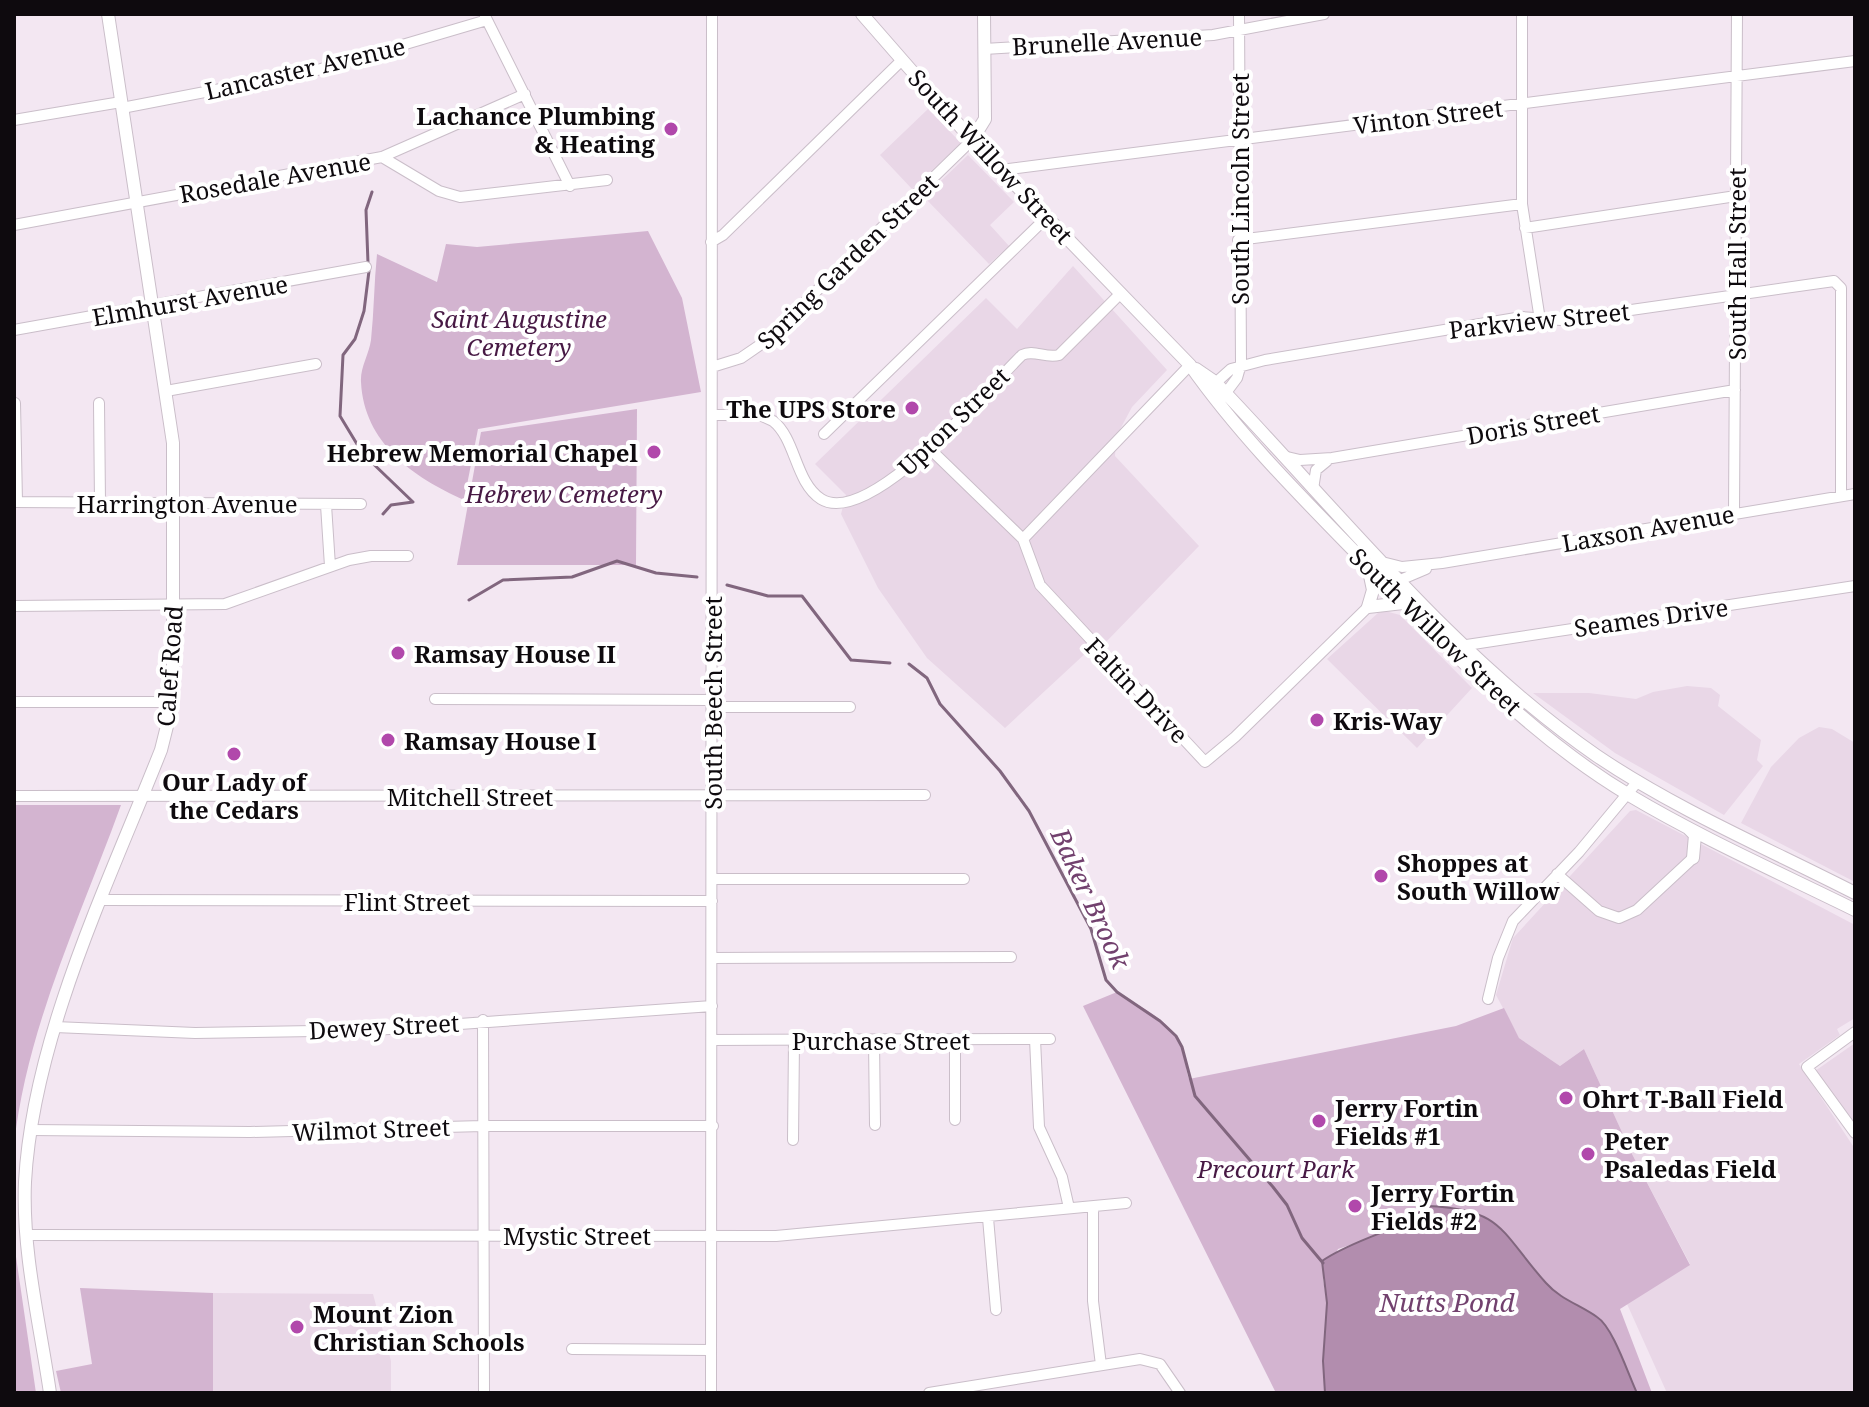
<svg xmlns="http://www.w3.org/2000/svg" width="1869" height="1407" font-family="'Noto Serif',serif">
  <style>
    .built { fill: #e9d7e7 }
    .green { fill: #d3b4d0 }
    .water { fill: #b28dae; stroke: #81667e; stroke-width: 2 }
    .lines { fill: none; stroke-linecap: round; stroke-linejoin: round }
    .stream { stroke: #81667e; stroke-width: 3 }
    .minor-casing { stroke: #cabec9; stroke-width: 12 }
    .major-casing { stroke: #cabec9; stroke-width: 14 }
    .minor { stroke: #fff; stroke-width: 10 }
    .major { stroke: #fff; stroke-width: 12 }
    .poi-dot { fill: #b148ab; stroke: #fff; stroke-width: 3 }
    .labels { text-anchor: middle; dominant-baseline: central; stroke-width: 8; stroke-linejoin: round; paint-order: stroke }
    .street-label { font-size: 24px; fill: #0e0a0e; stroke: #fff }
    .poi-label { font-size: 24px; font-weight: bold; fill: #0e0a0e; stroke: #fff; text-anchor: start }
    .park-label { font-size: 24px; font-style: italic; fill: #471944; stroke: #fff }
    .water-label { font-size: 26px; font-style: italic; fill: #72416e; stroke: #fff }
  </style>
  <rect width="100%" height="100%" fill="#f3e7f2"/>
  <path class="built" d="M 928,109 L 961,143 L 912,189 L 880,155 Z
    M 968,155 L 1014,202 L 990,225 L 1009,246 L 989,264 L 924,197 Z
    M 1073,266 L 1167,370 L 1132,407 L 1116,437 L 1115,456 L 1199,546 L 1105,643 L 1088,651 L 1005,728 L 927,658 L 878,588 L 841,514 L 846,495 L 815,464 L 986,298 L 1017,329 Z
    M 1385,611 L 1400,615 L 1472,688 L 1417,748 L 1327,659 L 1378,613 Z
    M 1687,686 L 1711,688 L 1720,695 L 1718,706 L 1761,740 L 1757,760 L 1763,766 L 1724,815 L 1615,753 L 1533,693 L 1589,693 L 1636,699 L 1653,692 Z
    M 1819,727 L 1832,729 L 1855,743 L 1855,882 L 1741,823 L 1771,767 L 1799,738 Z
    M 1636,810 L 1855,925 L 1855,1018 L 1837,1029 L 1840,1035 L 1799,1064 L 1855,1149 L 1855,1393 L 1667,1393 L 1627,1304 L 1690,1264 L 1632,1154 L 1584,1049 L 1560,1066 L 1519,1038 L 1496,995 L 1513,938 L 1630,811 Z
    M 1855,1043 L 1855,1127 L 1815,1071 Z
    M 213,1293 L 373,1294 L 391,1361 L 391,1393 L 213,1393 Z"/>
  <path class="green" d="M 648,231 L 682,298 L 701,392 L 478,429 L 464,500 C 413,477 364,443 361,382 C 360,368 369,354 371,340 C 374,312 374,283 377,254 L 437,282 L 446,244 L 477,247 Z
    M 637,409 L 636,565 L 457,565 L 481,432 Z
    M 14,805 L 121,805 C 81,916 27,1026 14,1145 Z
    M 1117,992 C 1138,1006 1172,1021 1182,1046 C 1186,1057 1185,1068 1189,1079 L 1456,1026 L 1504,1008 L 1519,1038 L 1560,1066 L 1584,1049 L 1632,1154 L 1690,1265 L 1620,1309 L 1652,1393 L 1637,1393 C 1628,1374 1613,1327 1597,1317 C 1580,1305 1560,1299 1546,1283 C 1501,1233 1504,1209 1429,1206 L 1389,1232 L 1338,1249 L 1323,1279 L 1327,1303 L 1323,1361 L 1325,1393 L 1276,1393 L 1083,1006 Z
    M 14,1243 L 36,1393 L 14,1393 Z
    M 80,1288 L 213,1293 L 213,1393 L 61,1393 L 56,1371 L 92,1364 Z"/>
  <path class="water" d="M 1428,1206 C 1504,1209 1501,1233 1546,1283 C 1560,1299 1580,1305 1597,1317 C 1613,1327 1628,1374 1637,1393 L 1325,1393 L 1323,1361 L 1327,1303 L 1322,1261 C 1355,1238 1396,1233 1428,1206 Z"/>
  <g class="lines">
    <path class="stream" d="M 368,263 L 366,210 L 372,192
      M 369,271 L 364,311 L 355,339 L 343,355 L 340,416 L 363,454 L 413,502 L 391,505 L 383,514
      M 727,585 L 768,596 L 802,596 L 851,660 L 890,663
      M 469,600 L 503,580 L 572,577 L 617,561 L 656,573 L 697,577
      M 909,664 L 927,678 L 940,704 L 1000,771 L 1029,811 L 1091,929 L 1106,980 L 1117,992 L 1160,1021 L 1176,1036 L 1182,1047 L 1195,1096 L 1273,1187 L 1287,1205 L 1302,1238 L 1323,1263"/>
    <g class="minor-casing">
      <path id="minor" d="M 1522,14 L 1522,204 L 1540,320
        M 485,16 L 570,186
        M 984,49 L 1213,35 L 1324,14
        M 122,108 L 314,71 L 487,20
        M 14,120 L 121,102
        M 382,157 L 439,191 L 460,197 L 607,180
        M 1001,170 L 1855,61
        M 14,225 L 382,157 L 525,94
        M 1525,228 L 1736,196
        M 1238,240 L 1522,204
        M 711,242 L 723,235 L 901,61
        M 14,330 L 366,267
        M 712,367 L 741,358 L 763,343 L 972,140
        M 1211,387 L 1231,369 L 1265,360 L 1522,317 L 1561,320 L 1834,281 L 1841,288 L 1841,496
        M 166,391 L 316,364
        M 1222,398 L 1237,378 L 1241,364 L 1239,14
        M 15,403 L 17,502
        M 99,403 L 100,503
        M 713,415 L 760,415 L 773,421 C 796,439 795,482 821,499 C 869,529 988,388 1022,355 C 1034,349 1046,359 1059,355 L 1121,293
        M 824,434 L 1047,217
        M 928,447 L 1023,539 L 1040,585 L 1205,762 L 1235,737 L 1368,607
        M 1283,456 L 1300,460 L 1332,458 L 1735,390
        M 1313,489 L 1316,470 L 1327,461
        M 14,502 L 361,504
        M 326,505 L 330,566
        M 1734,514 L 1737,14
        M 1023,539 L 1190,365
        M 1386,563 L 1402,567 L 1442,563 L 1855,494
        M 1393,583 L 1426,569
        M 14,606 L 225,604 L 349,560 L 371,556 L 408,556
        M 1460,646 L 1855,586
        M 435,699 L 712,700
        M 14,702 L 172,702
        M 712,707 L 850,707
        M 14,796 L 925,795
        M 1557,874 L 1599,911 L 1619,918 L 1637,910 L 1693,858
        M 712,879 L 964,879
        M 101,900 L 712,901
        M 712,958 L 1011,957
        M 1488,999 L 1498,958 L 1513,921 L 1579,852 L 1638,781
        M 483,1020 L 484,1393
        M 55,1027 L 195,1033 L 375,1030 L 712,1006
        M 1855,1032 L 1807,1067 L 1855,1133
        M 1035,1039 L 1039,1127 L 1062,1177 L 1069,1208
        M 712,1040 L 1050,1039
        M 874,1040 L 875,1125
        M 955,1120 L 955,1040
        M 30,1130 L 250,1132 L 483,1126 L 713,1126
        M 793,1140 L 794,1041
        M 1093,1207 L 1093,1301 L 1101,1365
        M 988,1218 L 996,1310
        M 27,1235 L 776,1236 L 1126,1203
        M 572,1349 L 710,1350
        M 711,1393 L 712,14
        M 929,1393 L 1140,1359 L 1160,1364 L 1180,1393"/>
    </g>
    <g class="major-casing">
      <path id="major" d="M 862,14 L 972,140 L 1190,365 C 1247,446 1319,514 1387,585 C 1461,662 1537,740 1629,795 C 1701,838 1780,873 1855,910
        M 972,140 L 985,119 L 984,14
        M 1196,369 L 1215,382 C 1336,508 1452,656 1597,756 C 1677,810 1769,849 1855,893
        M 1368,566 L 1373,590 L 1368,607 L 1403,603
        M 1688,828 L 1695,835 L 1693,858
        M 50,1393 C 40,1324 22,1252 25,1182 C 33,1037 108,884 161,750 L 171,710 L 173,683 L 173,443 L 108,14"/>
    </g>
    <use href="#minor" class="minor"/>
    <use href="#major" class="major"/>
  </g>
  <g class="poi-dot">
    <circle cx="671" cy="129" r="8"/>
    <circle cx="912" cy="408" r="8"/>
    <circle cx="654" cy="452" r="8"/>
    <circle cx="398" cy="653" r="8"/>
    <circle cx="1317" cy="720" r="8"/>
    <circle cx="388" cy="740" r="8"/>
    <circle cx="234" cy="754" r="8"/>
    <circle cx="1381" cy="876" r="8"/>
    <circle cx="1566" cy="1098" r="8"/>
    <circle cx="1319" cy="1121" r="8"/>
    <circle cx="1588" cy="1154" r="8"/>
    <circle cx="1355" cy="1206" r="8"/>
    <circle cx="297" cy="1327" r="8"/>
  </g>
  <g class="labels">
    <g class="street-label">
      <text transform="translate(1107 41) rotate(-3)">Brunelle Avenue</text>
      <text transform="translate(305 68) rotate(-13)">Lancaster Avenue</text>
      <text transform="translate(1428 116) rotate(-7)">Vinton Street</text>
      <text transform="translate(991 156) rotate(47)">South Willow Street</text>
      <text transform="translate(275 177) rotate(-10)">Rosedale Avenue</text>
      <text transform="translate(1239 189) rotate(-90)">South Lincoln Street</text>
      <text transform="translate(847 261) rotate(-44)">Spring Garden Street</text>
      <text transform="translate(1736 264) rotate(-90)">South Hall Street</text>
      <text transform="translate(190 300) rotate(-10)">Elmhurst Avenue</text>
      <text transform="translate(1539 320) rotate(-6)">Parkview Street</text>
      <text transform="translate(953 421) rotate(-44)">Upton Street</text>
      <text transform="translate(1533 424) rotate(-10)">Doris Street</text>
      <text x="187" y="503">Harrington Avenue</text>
      <text transform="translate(1648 528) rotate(-10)">Laxson Avenue</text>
      <text transform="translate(1651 617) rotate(-8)">Seames Drive</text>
      <text transform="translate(1436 631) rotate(44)">South Willow Street</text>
      <text transform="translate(169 666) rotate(-86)">Calef Road</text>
      <text transform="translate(1137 690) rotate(46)">Faltin Drive</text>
      <text transform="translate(712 703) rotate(-90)">South Beech Street</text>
      <text x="470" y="796">Mitchell Street</text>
      <text x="407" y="901">Flint Street</text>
      <text transform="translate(384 1026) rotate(-3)">Dewey Street</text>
      <text x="881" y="1040">Purchase Street</text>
      <text transform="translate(371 1129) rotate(-2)">Wilmot Street</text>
      <text x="577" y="1235">Mystic Street</text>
    </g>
    <g class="poi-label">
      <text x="655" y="115" text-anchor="end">Lachance Plumbing<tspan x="655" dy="28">&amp; Heating</tspan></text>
      <text x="896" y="408" text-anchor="end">The UPS Store</text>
      <text x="638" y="452" text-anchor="end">Hebrew Memorial Chapel</text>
      <text x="414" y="653">Ramsay House II</text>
      <text x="1333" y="720">Kris-Way</text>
      <text x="404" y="740">Ramsay House I</text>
      <text x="234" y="781" text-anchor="middle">Our Lady of<tspan x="234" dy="28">the Cedars</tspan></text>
      <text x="1397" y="862">Shoppes at<tspan x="1397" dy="28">South Willow</tspan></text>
      <text x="1582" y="1098">Ohrt T-Ball Field</text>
      <text x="1335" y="1107">Jerry Fortin<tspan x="1335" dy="28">Fields #1</tspan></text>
      <text x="1604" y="1140">Peter<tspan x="1604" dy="28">Psaledas Field</tspan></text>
      <text x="1371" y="1192">Jerry Fortin<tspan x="1371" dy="28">Fields #2</tspan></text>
      <text x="313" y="1313">Mount Zion<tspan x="313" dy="28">Christian Schools</tspan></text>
    </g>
    <g class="park-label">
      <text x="519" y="318">Saint Augustine<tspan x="519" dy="28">Cemetery</tspan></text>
      <text x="564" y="493">Hebrew Cemetery</text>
      <text x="1276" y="1168">Precourt Park</text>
    </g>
    <g class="water-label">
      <text transform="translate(1091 898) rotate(65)">Baker Brook</text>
      <text x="1447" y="1302">Nutts Pond</text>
    </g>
  </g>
  <rect width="1869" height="1407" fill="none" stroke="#0e0a0e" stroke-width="32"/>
</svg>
